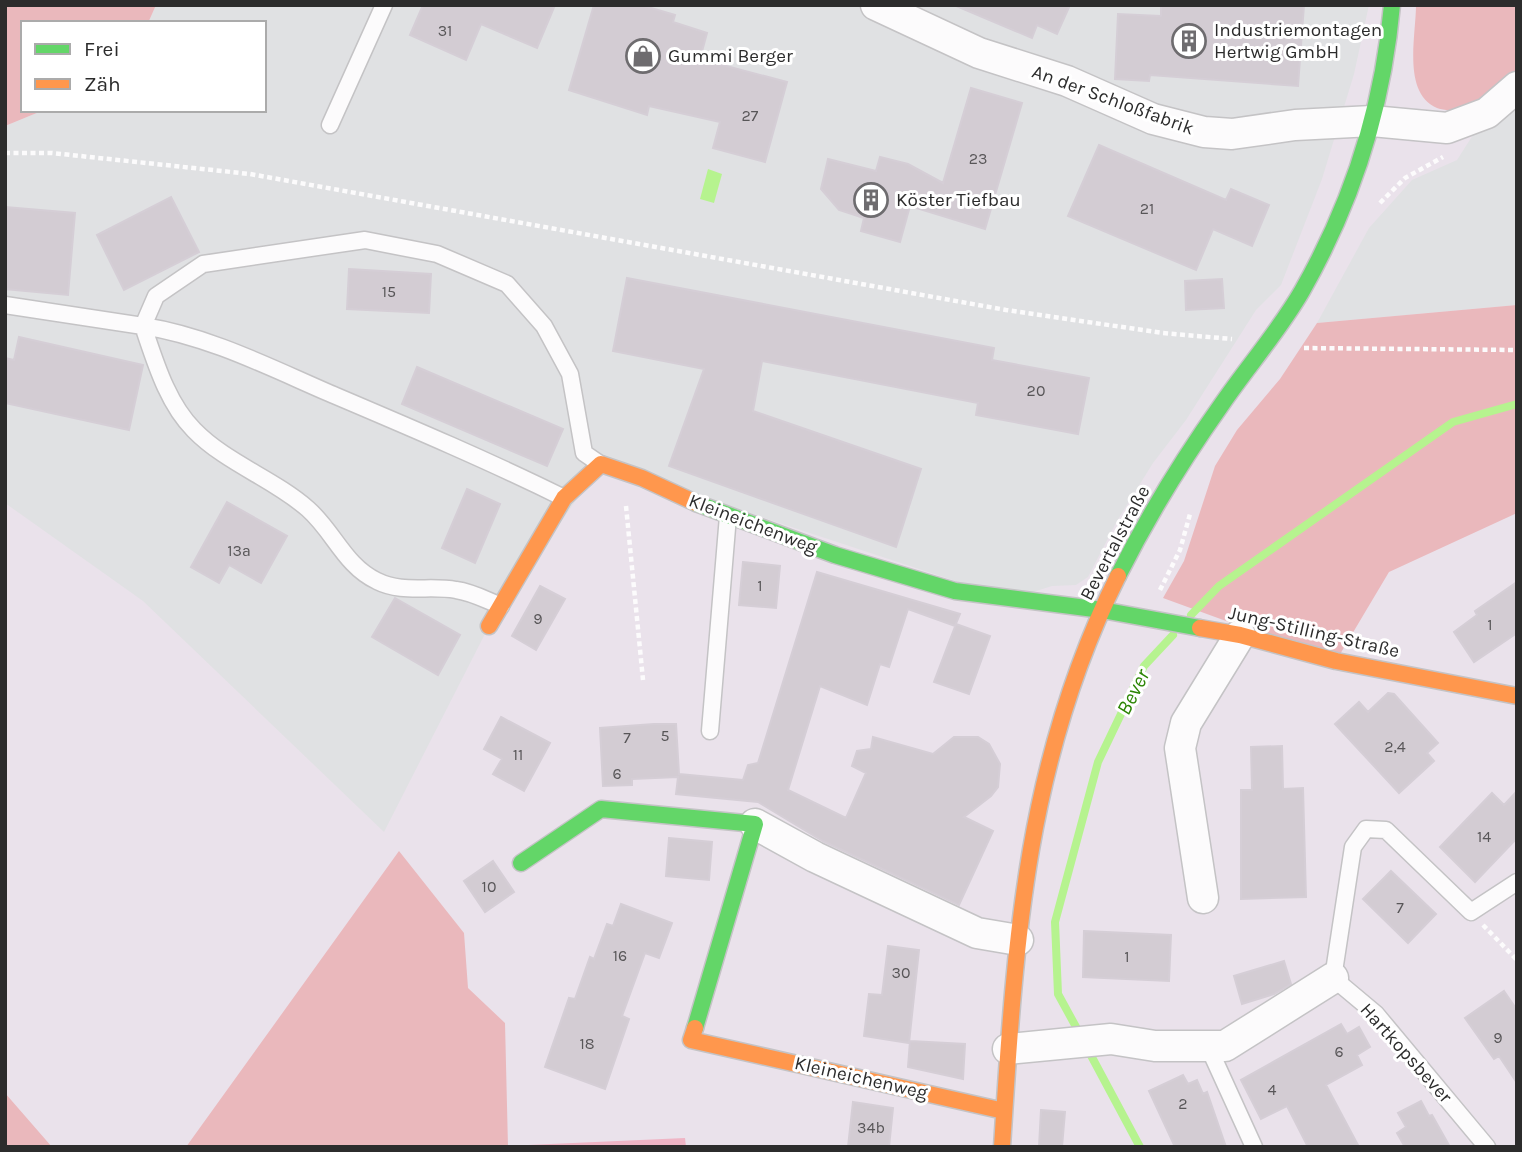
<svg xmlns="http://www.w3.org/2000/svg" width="1522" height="1152" font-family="Karla,sans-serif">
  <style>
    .industrial { fill: #e0e1e3 }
    .green { fill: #eab8bc }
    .pitch { fill: #efb5c5 }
    .water { fill: #b6f38f }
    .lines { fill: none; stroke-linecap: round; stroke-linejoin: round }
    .stream { stroke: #b6f38f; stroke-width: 8 }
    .building { fill: #d3ccd3; stroke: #d5ced6; stroke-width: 2 }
    .lane-casing { stroke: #c4c3c5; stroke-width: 19 }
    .street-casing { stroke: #c4c3c5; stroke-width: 33 }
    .fast-casing { stroke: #c4c3c5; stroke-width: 19 }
    .slow-casing { stroke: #c4c3c5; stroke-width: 19 }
    .path { stroke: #fcfbfc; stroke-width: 4.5; stroke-dasharray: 5 3.5; stroke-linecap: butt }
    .lane { stroke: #fcfbfc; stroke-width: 16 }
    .street { stroke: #fcfbfc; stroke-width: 30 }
    .fast { stroke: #63d668; stroke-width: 16 }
    .slow { stroke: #ff974d; stroke-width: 16 }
    .labels { text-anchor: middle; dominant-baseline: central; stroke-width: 6; stroke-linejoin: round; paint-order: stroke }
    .number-label { font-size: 16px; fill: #585658 }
    .poi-label { font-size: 19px; fill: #2c2c2c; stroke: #fff; text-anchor: start }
    .street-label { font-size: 19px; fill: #2c2c2c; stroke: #fff }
    .water-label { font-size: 21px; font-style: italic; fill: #2c8504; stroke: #fff }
  </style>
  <rect width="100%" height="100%" fill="#eae2eb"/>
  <path class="industrial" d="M 156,5 L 1369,5 L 1354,74 L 1322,179 L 1281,285 L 1256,310 L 1186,420 L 1153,463 L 1117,521 L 1088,577 L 1076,585 L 1052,586 L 1010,599 L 601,464 L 489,626 L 384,832 L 143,601 L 5,503 L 5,126 L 44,110 L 264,110 L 264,23 L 148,23 Z
    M 1517,87 L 1517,305 L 1317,323 L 1369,228 L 1412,180 L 1457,160 L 1487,113 Z"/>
  <path class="green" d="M 5,5 L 156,5 L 148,23 L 23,23 L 23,110 L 44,110 L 5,126 Z
    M 1416,5 L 1517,5 L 1517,87 L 1487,113 C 1474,111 1448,112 1437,108 C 1402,93 1416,36 1416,5 Z
    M 1517,305 L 1517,513 L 1389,572 L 1336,661 L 1163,598 L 1184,561 L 1215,466 L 1237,430 L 1280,379 L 1317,323 Z
    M 399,851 L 464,933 L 468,988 L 505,1023 L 508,1147 L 186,1147 Z
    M 5,1093 L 52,1147 L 5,1147 Z"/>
  <path class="pitch" d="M 685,1138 L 686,1147 L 528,1147 L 528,1145 Z"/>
  <path class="water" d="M 708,169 L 722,174 L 714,203 L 700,199 Z"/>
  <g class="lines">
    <path class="stream" d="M 1191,615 L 1219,586 L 1453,422 L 1517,404
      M 1081,1036 L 1058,994 L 1055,922 L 1098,762 L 1144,666 L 1173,635
      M 1087,1048 L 1140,1147"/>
  </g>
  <path class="building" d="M 423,5 L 555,5 L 537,48 L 481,24 L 466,60 L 410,35 Z
    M 594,5 L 641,5 L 675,15 L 673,22 L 707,33 L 700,59 L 787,82 L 765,162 L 713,148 L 720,122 L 649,106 L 647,115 L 569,90 Z
    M 954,5 L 1070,5 L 1057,34 L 1037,25 L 1032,38 Z
    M 1161,5 L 1304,5 L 1298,86 L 1150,75 L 1149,81 L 1115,79 L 1118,14 L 1161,16 Z
    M 971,88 L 1022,103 L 985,229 L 910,206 L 900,242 L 861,231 L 864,218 L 839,210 L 821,189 L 828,159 L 876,171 L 880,157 L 908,164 L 943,183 Z
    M 1099,145 L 1226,200 L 1231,189 L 1269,205 L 1252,246 L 1213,229 L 1196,270 L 1068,216 Z
    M 171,197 L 199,252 L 124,290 L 97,235 Z
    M 5,207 L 75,213 L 68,295 L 5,289 Z
    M 349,269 L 431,274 L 429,313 L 347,309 Z
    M 627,278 L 994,348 L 992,360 L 1089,378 L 1078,434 L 976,415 L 978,403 L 762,361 L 753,411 L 921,469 L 896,547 L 669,466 L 704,369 L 613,351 Z
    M 1222,279 L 1224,308 L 1186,310 L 1185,281 Z
    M 19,337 L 143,365 L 129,430 L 5,403 L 5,358 L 14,360 Z
    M 417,367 L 563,429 L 547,466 L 402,404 Z
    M 467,489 L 500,504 L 475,563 L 442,548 Z
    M 227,502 L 287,536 L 261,583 L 229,565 L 219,583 L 191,567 Z
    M 743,562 L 780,566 L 776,608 L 739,605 Z
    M 817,572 L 960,614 L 955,626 L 908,609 L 889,667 L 880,664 L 867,705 L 820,686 L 788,790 L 846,818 L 866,773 L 852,766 L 857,751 L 871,749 L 873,737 L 933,754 L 954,737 L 978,737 L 989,744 L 1000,764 L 998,787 L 991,796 L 964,817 L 993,831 L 959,905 L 823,841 L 758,802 L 676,794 L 678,777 L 632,779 L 632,785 L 603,786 L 600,728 L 654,724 L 676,724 L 679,774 L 743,780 L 748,765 L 758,763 Z
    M 1517,582 L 1517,633 L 1474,662 L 1454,632 L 1477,615 L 1475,611 Z
    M 540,586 L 565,599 L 536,650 L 512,636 Z
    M 395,598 L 460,635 L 438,675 L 372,637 Z
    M 956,624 L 990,636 L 969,694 L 934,682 Z
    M 1388,693 L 1394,694 L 1438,743 L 1427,753 L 1434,761 L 1399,793 L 1335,724 L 1359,702 L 1368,712 Z
    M 501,717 L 550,743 L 524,791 L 493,774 L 502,759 L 484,749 Z
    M 1282,746 L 1283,789 L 1303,788 L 1306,897 L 1241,899 L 1241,790 L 1252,790 L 1251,747 Z
    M 1517,791 L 1517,838 L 1475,882 L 1440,847 L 1492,793 L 1504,805 Z
    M 669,838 L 712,842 L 709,880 L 666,876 Z
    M 493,861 L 514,892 L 485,912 L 464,881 Z
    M 1391,871 L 1436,914 L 1408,943 L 1363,899 Z
    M 621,904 L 672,923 L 659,958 L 645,953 L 622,1016 L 629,1019 L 605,1089 L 545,1067 L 569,998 L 575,999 L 590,957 L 594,959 L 607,924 L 613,926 Z
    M 1084,931 L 1171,935 L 1169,981 L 1083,977 Z
    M 888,946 L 919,950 L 909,1043 L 864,1036 L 869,994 L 882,995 Z
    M 1284,961 L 1291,984 L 1274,994 L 1242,1004 L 1234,976 Z
    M 1504,991 L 1517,1010 L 1517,1083 L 1499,1056 L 1494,1059 L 1465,1018 Z
    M 1341,1024 L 1347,1034 L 1359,1027 L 1370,1047 L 1357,1055 L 1362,1065 L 1326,1085 L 1359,1147 L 1308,1147 L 1287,1106 L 1261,1119 L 1241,1080 Z
    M 910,1041 L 965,1044 L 963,1079 L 908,1067 Z
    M 1183,1075 L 1188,1084 L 1197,1080 L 1203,1094 L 1207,1092 L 1226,1147 L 1175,1147 L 1149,1091 Z
    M 1421,1101 L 1429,1116 L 1432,1115 L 1450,1147 L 1405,1147 L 1397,1133 L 1406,1127 L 1398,1113 Z
    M 853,1102 L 893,1108 L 889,1147 L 848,1147 Z
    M 1041,1110 L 1065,1112 L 1062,1147 L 1039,1147 Z"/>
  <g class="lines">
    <g class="lane-casing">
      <path id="lane" d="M 330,125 L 384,5
        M 5,305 L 143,326 C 155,361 167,403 194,430 C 226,463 274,479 308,509 C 334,532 345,566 377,581 C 403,594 429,585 456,590 C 472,592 486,600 501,606
        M 564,498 C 487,460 409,427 329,393 C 269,367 208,336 143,326 L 156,296 L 203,264 L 365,240 L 437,254 L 507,284 L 544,326 L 570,374 L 584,453 L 600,464
        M 710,731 L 728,516
        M 1208,1046 L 1254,1147
        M 1487,1147 L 1376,1014 L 1333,978 L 1353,847 L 1366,829 L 1386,830 L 1471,912 L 1517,882"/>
    </g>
    <g class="street-casing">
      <path id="street" d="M 876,5 L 979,53 L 1067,81 L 1153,119 L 1204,132 L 1232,134 L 1295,125 L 1372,121 L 1447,128 L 1487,113 L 1517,87
        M 755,824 L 815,857 L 977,933 L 1018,940
        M 1203,898 L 1180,748 L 1186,723 L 1240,635
        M 1008,1049 L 1111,1039 L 1155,1046 L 1225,1046 L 1333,978"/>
    </g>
    <g class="fast-casing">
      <path id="fast" d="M 696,503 L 835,555 L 955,591 L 1102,610 L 1200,628
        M 1118,576 C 1148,516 1183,459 1222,404 C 1248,366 1279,331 1302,291 C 1352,203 1383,106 1392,5
        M 521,863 L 601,809 L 755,824 L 695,1028"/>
    </g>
    <g class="slow-casing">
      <path id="slow" d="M 489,626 L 564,498 L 601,464 L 642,478 L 696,503
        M 1200,628 L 1240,635 L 1336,661 L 1517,696
        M 695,1028 L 691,1040 L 1004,1111
        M 1002,1147 C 1015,944 1025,763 1118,576"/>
    </g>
    <path class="path" d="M 5,153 L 52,153 L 250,174 L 1006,310 L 1163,333 L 1232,339
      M 1380,203 L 1405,178 L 1443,157
      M 1304,348 L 1517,350
      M 626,506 L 643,680
      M 1160,590 L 1180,550 L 1190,514
      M 1483,925 L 1517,960"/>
    <use href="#lane" class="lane"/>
    <use href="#street" class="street"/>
    <use href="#fast" class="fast"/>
    <use href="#slow" class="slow"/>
  </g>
  <defs>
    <g id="building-ring" transform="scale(1.75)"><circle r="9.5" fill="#fff" stroke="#6e6c6f" stroke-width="1.5"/><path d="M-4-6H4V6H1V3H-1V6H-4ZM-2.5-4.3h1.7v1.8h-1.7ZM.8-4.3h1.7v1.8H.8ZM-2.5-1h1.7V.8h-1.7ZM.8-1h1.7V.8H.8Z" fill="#6e6c6f"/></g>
    <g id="shop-ring" transform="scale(1.75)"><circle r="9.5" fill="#fff" stroke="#6e6c6f" stroke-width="1.5"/><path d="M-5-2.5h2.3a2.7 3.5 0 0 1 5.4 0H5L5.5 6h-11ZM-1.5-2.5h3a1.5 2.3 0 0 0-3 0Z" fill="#6e6c6f"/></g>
  </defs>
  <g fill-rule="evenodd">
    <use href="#building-ring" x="1189" y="41"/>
    <use href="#shop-ring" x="643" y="56"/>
    <use href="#building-ring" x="871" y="200"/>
  </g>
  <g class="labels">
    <g class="number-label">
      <text x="445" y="30">31</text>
      <text x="750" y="115">27</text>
      <text x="978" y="158">23</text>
      <text x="1147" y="208">21</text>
      <text x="389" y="291">15</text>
      <text x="1036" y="390">20</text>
      <text x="239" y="550">13a</text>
      <text x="760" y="585">1</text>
      <text x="538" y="618">9</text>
      <text x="1490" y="624">1</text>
      <text x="665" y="735">5</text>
      <text x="627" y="737">7</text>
      <text x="1395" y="746">2,4</text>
      <text x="518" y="754">11</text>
      <text x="617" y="773">6</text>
      <text x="1484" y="836">14</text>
      <text x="489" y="886">10</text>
      <text x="1400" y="907">7</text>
      <text x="620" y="955">16</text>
      <text x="1127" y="956">1</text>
      <text x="901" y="972">30</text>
      <text x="1498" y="1037">9</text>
      <text x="587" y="1043">18</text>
      <text x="1339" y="1051">6</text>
      <text x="1272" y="1089">4</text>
      <text x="1183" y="1103">2</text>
      <text x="871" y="1127">34b</text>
    </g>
    <g class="poi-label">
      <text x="1214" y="30">Industriemontagen<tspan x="1214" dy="22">Hertwig GmbH</tspan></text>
      <text x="668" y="56">Gummi Berger</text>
      <text x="896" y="200">Köster Tiefbau</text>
    </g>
    <g class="street-label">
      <text transform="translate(1113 100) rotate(20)">An der Schloßfabrik</text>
      <text transform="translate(753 524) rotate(21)">Kleineichenweg</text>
      <text transform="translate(1115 543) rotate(-62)">Bevertalstraße</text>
      <text transform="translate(1314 632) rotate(13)">Jung-Stilling-Straße</text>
      <text transform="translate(1406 1053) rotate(48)">Hartkopsbever</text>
      <text transform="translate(861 1078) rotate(13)">Kleineichenweg</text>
    </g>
    <g class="water-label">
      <text transform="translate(1133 692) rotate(-63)">Bever</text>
    </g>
  </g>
  <rect width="1522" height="1152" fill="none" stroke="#2c2c2c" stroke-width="14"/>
  <rect x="21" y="21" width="245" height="91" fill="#ffffff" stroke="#ababab" stroke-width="2"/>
  <rect x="35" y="44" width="35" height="10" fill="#63d668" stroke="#ababab" stroke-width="2"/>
  <text x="84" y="56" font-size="21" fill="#2c2c2c">Frei</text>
  <rect x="35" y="79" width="35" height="10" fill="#ff974d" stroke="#ababab" stroke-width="2"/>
  <text x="84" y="91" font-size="21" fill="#2c2c2c">Zäh</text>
</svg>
